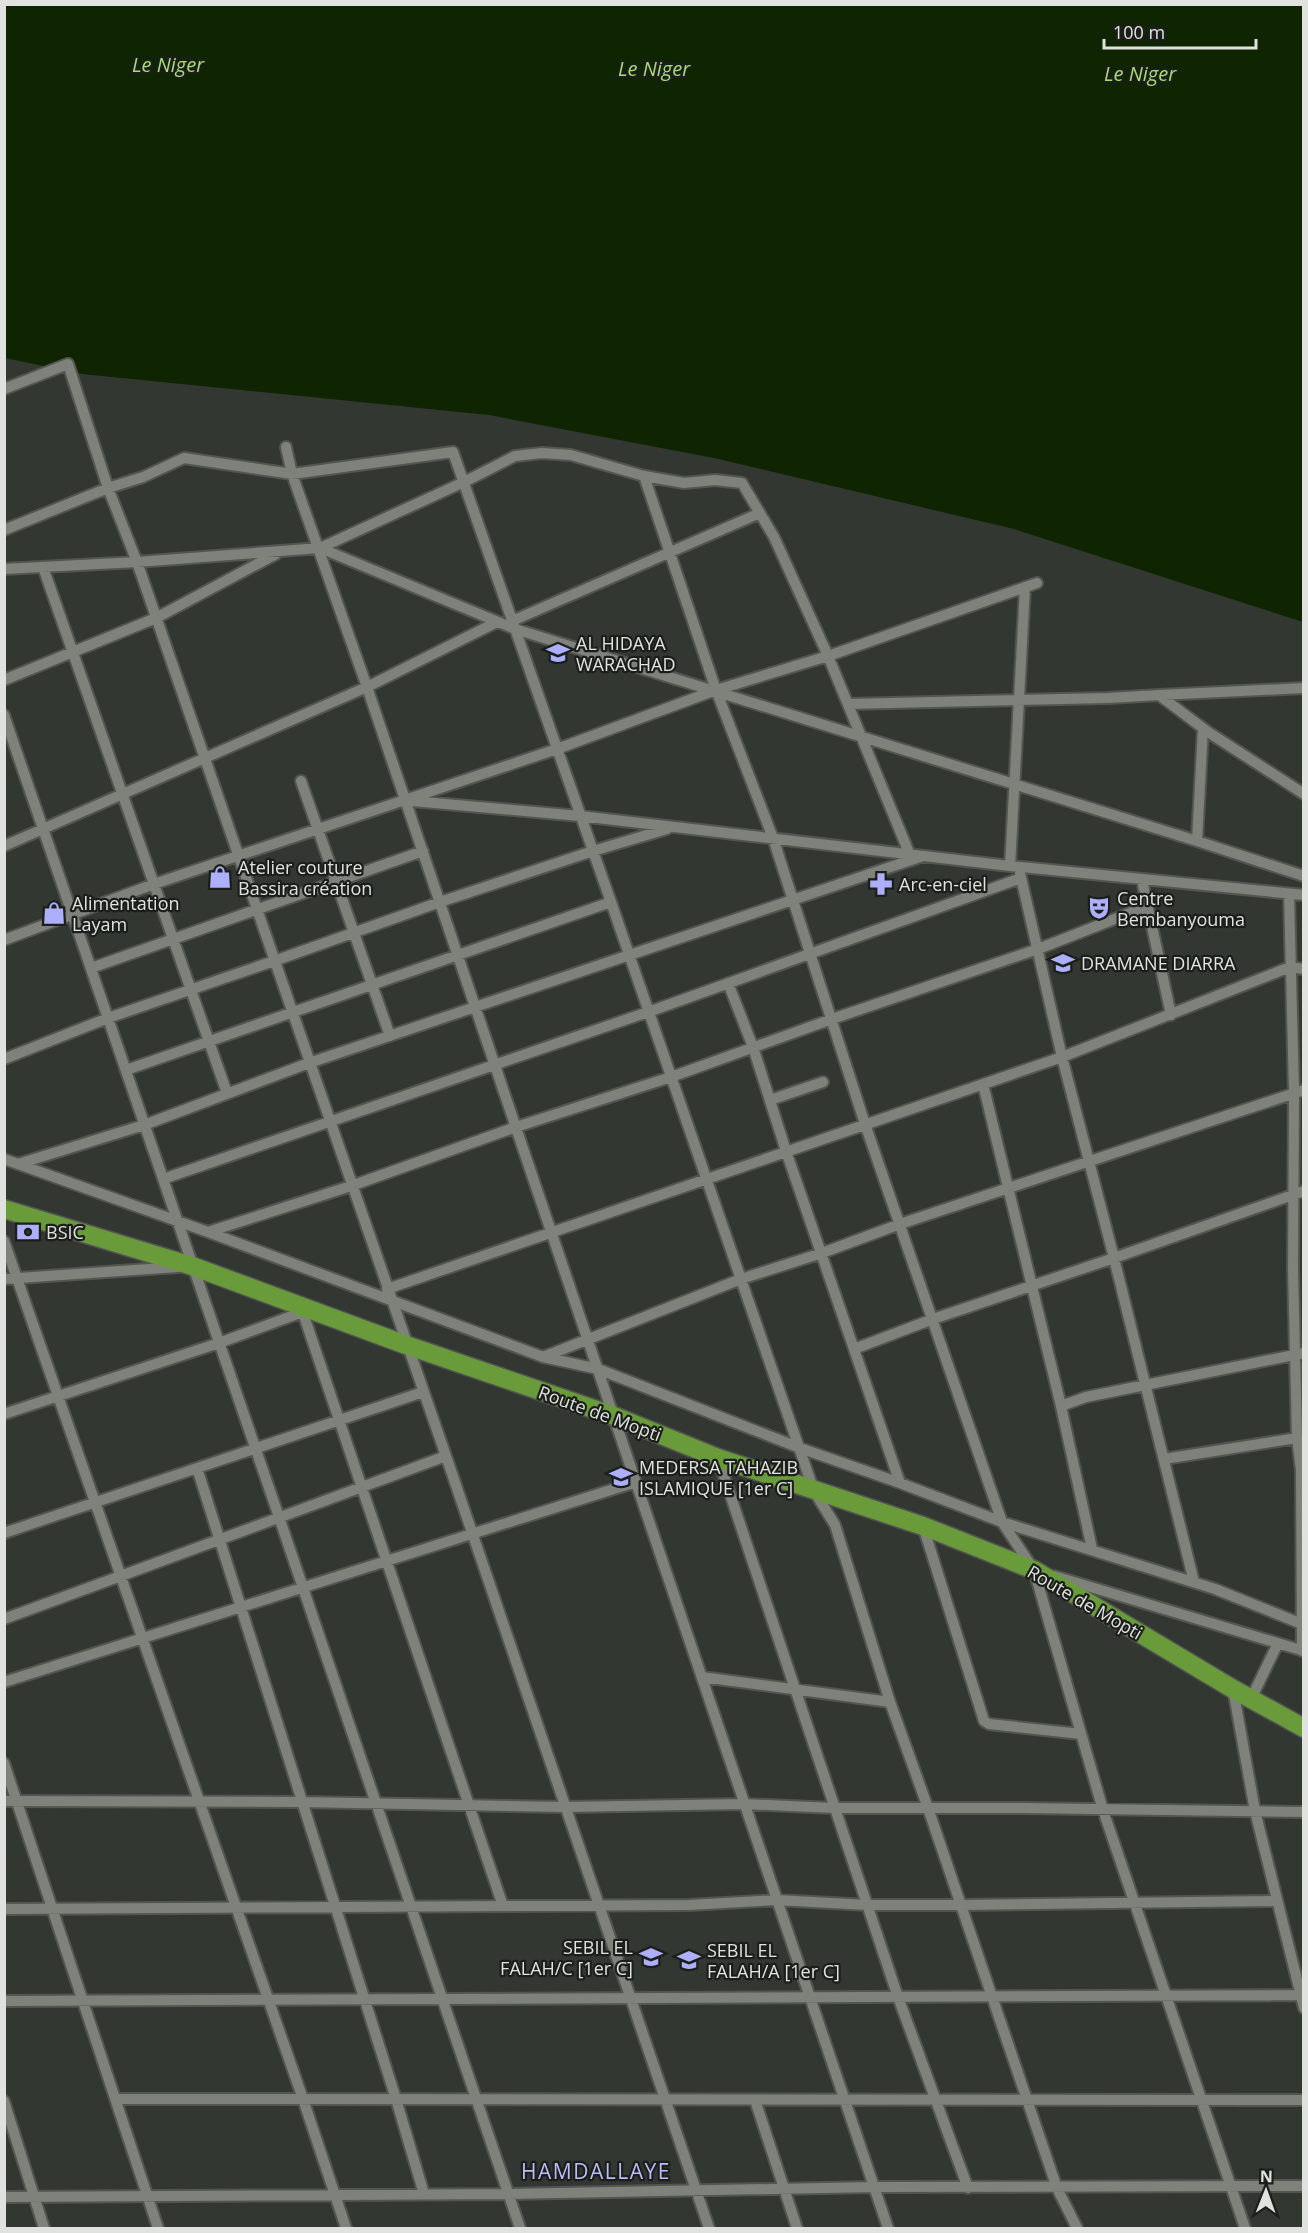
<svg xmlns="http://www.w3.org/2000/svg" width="1308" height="2233" font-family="'Open Sans',sans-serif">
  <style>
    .water { fill: #0f2400 }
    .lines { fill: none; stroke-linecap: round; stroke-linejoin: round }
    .street-casing { stroke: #525550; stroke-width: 14 }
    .highway-casing { stroke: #525550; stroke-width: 21 }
    .street { stroke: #7e827b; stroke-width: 10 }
    .highway { stroke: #699b3b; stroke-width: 18 }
    .labels { text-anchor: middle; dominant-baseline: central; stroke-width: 4.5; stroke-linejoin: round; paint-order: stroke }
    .poi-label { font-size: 18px; fill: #dfe2de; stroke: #1c1e1b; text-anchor: start }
    .street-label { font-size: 18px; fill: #dfe2de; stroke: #1c1e1b }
    .water-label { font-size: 20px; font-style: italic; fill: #a4de73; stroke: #1c1e1b }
    .quarter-label { font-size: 21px; letter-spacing: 1.5px; fill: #b9bcf5; stroke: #1c1e1b }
  </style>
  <rect width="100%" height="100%" fill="#333731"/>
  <path class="water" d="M 5,5 L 1303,5 L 1303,622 L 1014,529 L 714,458 L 489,415 L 82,374 L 5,358 Z"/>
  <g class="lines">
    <g class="street-casing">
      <path id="street" d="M 4,389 L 68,364 L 108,488 L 137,562 L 446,1456 L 709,2228
        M 286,447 L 292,474 L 367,687 L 888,2228
        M 644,476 L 716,690 L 773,838 L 865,1124 L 1002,1522 L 1034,1570 L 1103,1810 L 1245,2228
        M 4,530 L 108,488 L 143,477 L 184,458 L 292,474 L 453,452 L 611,902 L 814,1491 L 835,1525 L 890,1702 L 928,1808 L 1057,2188 L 1077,2228
        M 320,548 L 464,482 L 515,456 L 542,453 L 571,455 L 644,476 L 684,483 L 715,480 L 742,483 L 774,537 L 828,656 L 910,855
        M 43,567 L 227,1093
        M 4,569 L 137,562 L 320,548 L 515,629 L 1197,841 L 1304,876
        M 512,621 L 760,513
        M 4,680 L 156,618 L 276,554
        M 1159,695 L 1304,688
        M 848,704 L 1108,698 L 1159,695 L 1208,732 L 1304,794
        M 4,715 L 279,1517 L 520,2228
        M 301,781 L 390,1036
        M 412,801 L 580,816 L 1010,866 L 1304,895
        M 1197,841 L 1203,728
        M 4,846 L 367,687 L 497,622
        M 1010,866 L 1025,587
        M 1020,873 L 1062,1057 L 1114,1258 L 1194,1582
        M 1142,880 L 1171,1015
        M 1289,894 L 1294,1092 L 1293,1269 L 1297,1438 L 1301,1470 L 1302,1651
        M 4,940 L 154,884 L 557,749 L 716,690 L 828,656 L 1037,583
        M 91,968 L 423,851
        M 728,983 L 753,1047 L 786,1151 L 900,1483
        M 4,1059 L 108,1018 L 274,961 L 440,902 L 593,851 L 667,829
        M 126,1070 L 611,902
        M 983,1084 L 1061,1406 L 1092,1549
        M 770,1100 L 823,1082
        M 4,1159 L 208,1232 L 543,1357 L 598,1369 L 800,1448 L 900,1483 L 1002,1522 L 1215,1589 L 1302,1624
        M 18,1164 L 144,1125 L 309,1063 L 923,856
        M 163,1179 L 648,1012 L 1021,878
        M 208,1232 L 351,1186 L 516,1127 L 671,1077 L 832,1019 L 1038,949 L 1148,906
        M 4,1241 L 303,2099 L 346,2228
        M 4,1279 L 178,1267
        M 387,1289 L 1062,1057 L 1290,967 L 1304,969
        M 303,1313 L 503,1906
        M 854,1349 L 933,1319 L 1114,1258 L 1304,1191
        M 543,1357 L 741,1279 L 822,1253 L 900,1224 L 1304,1090
        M 1061,1406 L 1086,1397 L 1304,1353
        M 4,1414 L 219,1343 L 308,1310
        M 718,1458 L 898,1997 L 968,2188
        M 1164,1459 L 1297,1438
        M 197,1468 L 396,2099 L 424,2194
        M 923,1526 L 984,1721 L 989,1724 L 1081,1734
        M 4,1533 L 423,1392
        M 1054,1576 L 1304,1651
        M 4,1619 L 446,1456
        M 702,1677 L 890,1702
        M 4,1682 L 636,1482
        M 1233,1689 L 1255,1811 L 1304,2008
        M 1251,1699 L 1278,1643
        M 4,1763 L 158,2228
        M 4,1801 L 302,1802 L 565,1807 L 744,1804 L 834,1808 L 1022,1808 L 1304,1812
        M 4,1909 L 689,1905 L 777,1900 L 867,1905 L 961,1905 L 1277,1901
        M 4,2001 L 1304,1995
        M 116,2099 L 1304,2100
        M 755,2100 L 797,2228
        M 4,2101 L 44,2228
        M 4,2197 L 507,2194 L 874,2187 L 1304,2186"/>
    </g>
    <g class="highway-casing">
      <path id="highway" d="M 4,1209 L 192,1266 L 406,1345 L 614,1416 L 718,1458 L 923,1526 L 1034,1570 L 1233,1689 L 1304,1728"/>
    </g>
    <use href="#street" class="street"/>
    <use href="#highway" class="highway"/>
  </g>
  <defs>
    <g id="school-bare" transform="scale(1.8)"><path d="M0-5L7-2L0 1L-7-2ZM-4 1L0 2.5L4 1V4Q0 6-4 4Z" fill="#adaffb" stroke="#1c1e1b" stroke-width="2.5" paint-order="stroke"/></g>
    <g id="shop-bare" transform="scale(1.8)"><path d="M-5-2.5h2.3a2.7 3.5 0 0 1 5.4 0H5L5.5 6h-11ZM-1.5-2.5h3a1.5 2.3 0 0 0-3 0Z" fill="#adaffb" stroke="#1c1e1b" stroke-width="2.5" paint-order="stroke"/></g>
    <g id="pharmacy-bare" transform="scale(1.8)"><path d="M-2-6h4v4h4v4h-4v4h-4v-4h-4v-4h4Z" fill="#adaffb" stroke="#1c1e1b" stroke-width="2.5" paint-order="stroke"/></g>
    <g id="theatre-bare" transform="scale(1.8)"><path d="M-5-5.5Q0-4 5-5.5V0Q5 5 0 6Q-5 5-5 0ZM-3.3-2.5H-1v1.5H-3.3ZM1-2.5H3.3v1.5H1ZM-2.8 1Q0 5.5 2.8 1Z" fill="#adaffb" stroke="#1c1e1b" stroke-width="2.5" paint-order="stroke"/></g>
    <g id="bank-bare" transform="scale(1.8)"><path d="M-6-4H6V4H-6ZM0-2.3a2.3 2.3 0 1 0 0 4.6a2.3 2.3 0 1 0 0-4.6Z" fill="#adaffb" stroke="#1c1e1b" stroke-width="2.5" paint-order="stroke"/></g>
  </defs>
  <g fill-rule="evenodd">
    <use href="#school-bare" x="558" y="653"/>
    <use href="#shop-bare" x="220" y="877"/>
    <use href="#pharmacy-bare" x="881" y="884"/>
    <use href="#theatre-bare" x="1099" y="908"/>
    <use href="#shop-bare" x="54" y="913"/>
    <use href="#school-bare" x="1063" y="963"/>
    <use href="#bank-bare" x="28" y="1232"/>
    <use href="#school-bare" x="621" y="1477"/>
    <use href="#school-bare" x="651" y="1957"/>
    <use href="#school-bare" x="689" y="1960"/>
  </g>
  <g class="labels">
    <g class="poi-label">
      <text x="576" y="643">AL HIDAYA<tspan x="576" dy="21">WARACHAD</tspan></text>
      <text x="238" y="867">Atelier couture<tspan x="238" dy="21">Bassira création</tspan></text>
      <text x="899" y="884">Arc-en-ciel</text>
      <text x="1117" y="898">Centre<tspan x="1117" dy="21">Bembanyouma</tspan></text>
      <text x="72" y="903">Alimentation<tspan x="72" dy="21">Layam</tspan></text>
      <text x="1081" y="963">DRAMANE DIARRA</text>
      <text x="46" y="1232">BSIC</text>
      <text x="639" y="1467">MEDERSA TAHAZIB<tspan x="639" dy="21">ISLAMIQUE [1er C]</tspan></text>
      <text x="633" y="1947" text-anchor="end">SEBIL EL<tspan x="633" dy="21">FALAH/C [1er C]</tspan></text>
      <text x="707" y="1950">SEBIL EL<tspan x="707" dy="21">FALAH/A [1er C]</tspan></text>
    </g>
    <g class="street-label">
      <text transform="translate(600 1413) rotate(20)">Route de Mopti</text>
      <text transform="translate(1085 1602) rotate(30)">Route de Mopti</text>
    </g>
    <g class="water-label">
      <text x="168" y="64">Le Niger</text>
      <text x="654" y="68">Le Niger</text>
      <text x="1140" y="73">Le Niger</text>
    </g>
    <g class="quarter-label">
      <text x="596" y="2171">HAMDALLAYE</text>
    </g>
  </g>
  <rect width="1308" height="2233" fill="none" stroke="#dfe2de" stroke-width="12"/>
  <g transform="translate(1266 2191) rotate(1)" stroke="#1c1e1b" stroke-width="4.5" paint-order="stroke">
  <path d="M0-4.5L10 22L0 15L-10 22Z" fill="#dfe2de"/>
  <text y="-9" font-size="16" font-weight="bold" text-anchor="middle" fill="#dfe2de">N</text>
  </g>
  <path d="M1104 39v9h152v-9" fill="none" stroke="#dfe2de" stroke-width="3"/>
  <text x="1113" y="39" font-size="18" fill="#dfe2de" stroke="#1c1e1b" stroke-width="4.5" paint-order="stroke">100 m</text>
</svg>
